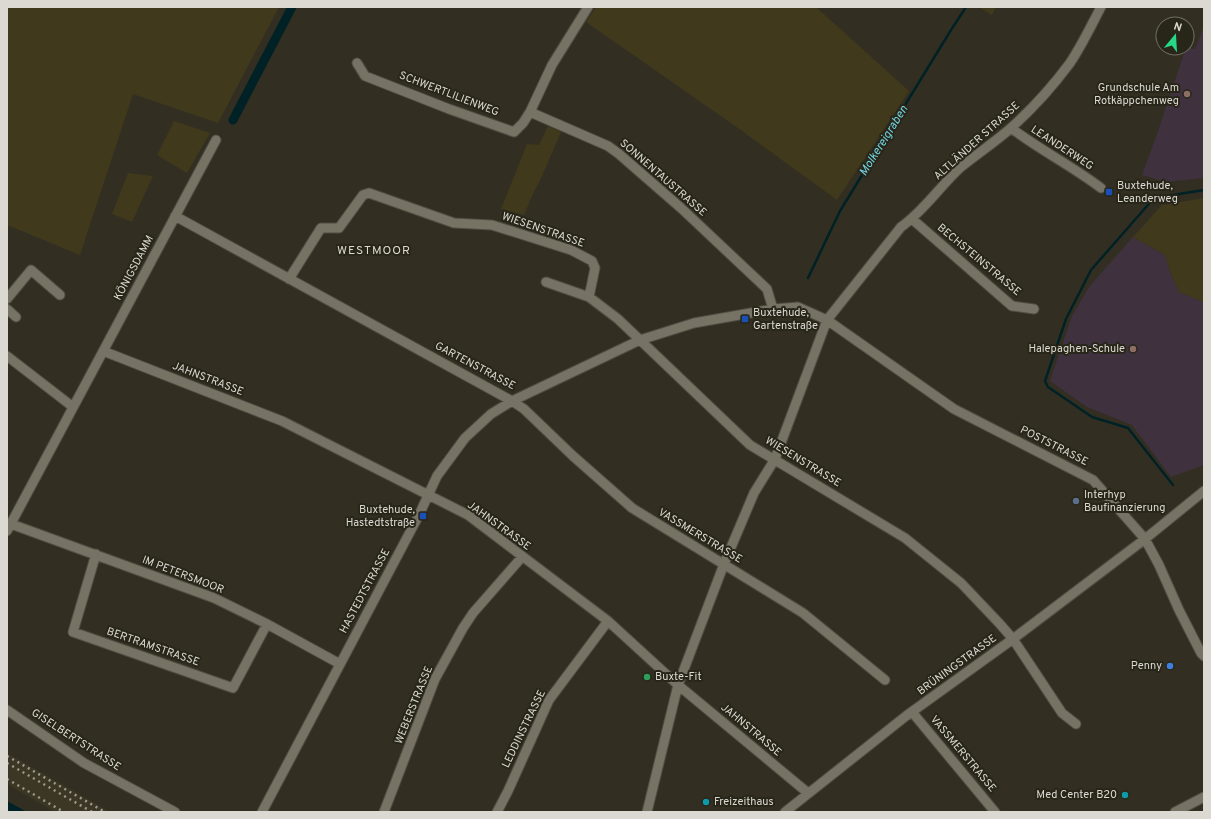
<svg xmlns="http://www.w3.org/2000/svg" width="1211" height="819" font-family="Overpass,sans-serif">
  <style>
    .built { fill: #3c3724 }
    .education { fill: #3f313e }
    .green { fill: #40391c }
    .water { fill: #002125 }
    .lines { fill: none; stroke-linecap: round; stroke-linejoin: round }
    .stream { stroke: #002125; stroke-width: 2.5 }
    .canal { stroke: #002125; stroke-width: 9 }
    .minor-casing { stroke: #504d42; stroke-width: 11 }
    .minor { stroke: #767365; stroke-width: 9 }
    .rail { stroke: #9d9a91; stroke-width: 2.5; stroke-dasharray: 2 4; stroke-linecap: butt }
    .education-dot { fill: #8d6e63; stroke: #282519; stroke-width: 1.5 }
    .transit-dot { fill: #1a4fb4; stroke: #282519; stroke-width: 1.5 }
    .service-dot { fill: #5c6f8a; stroke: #282519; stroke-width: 1.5 }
    .shop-dot { fill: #3f7fe0; stroke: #282519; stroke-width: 1.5 }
    .leisure-dot { fill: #2e9e5b; stroke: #282519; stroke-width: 1.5 }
    .culture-dot { fill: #0f9aa8; stroke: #282519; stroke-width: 1.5 }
    .labels { text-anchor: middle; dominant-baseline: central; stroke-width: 4; stroke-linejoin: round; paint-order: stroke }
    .poi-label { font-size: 11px; fill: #dbd9d1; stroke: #282519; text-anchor: end }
    .street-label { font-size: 11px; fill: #dbd9d1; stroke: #282519 }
    .water-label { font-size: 12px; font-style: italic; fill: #71d5e2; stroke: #282519 }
    .neighbourhood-label { font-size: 12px; letter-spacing: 1px; fill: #dfdbcc; stroke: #282519 }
  </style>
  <rect width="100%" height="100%" fill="#322f22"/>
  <path class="built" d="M 7,753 L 110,812 L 55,812 L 7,784 Z"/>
  <path class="education" d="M 1204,26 L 1204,178 L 1166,182 L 1142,175 L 1156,137 L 1186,48 L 1195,49 Z
    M 1133,237 L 1165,255 L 1169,269 L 1179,292 L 1204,302 L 1204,465 L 1171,477 L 1132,425 L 1087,407 L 1050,381 L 1072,316 L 1089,287 Z"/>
  <path class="green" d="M 7,7 L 279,7 L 218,123 L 133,94 L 80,255 L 7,225 Z
    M 596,7 L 816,7 L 909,91 L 837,200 L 738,128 L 586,22 Z
    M 979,7 L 996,7 L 992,15 Z
    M 174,121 L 210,133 L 187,173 L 157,155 Z
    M 548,126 L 561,132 L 542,176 L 530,200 L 524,215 L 501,209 L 527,144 L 539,145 Z
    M 128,173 L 153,176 L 132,222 L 112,214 Z
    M 1204,198 L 1204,302 L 1179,292 L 1169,269 L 1165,255 L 1133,237 L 1162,205 Z"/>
  <path class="water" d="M 7,801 L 27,812 L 7,812 Z"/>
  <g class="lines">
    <path class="stream" d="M 808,278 L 840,211 L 951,30 L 966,7
      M 1173,485 L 1128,428 L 1092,417 L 1048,387 L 1045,381 L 1066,319 L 1091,270 L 1154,198 L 1204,190"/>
    <path class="canal" d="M 233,120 L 292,7"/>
    <g class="minor-casing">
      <path id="minor" d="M 588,7 L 552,65 L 530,112 L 608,146 L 619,154 L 681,208 L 767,289 L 773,309
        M 357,63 L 365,76 L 449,109 L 514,132 L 523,123 L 530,112
        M 1011,128 C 1040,150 1072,166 1101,188
        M 175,216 L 512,401 L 524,409 L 573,456 L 632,508 L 803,613 L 885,680
        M 912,219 L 1012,306 L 1034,309
        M 289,279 L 321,228 L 339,228 L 363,195 L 369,193 L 454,223 L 492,225 L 571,250 L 592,261 L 595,268 L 589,297
        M 546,282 L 589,297 L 618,319 L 750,445 L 905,538 L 961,583 L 999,623 L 1013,639 L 1062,713 L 1076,724
        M 7,299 L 31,270 L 60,295
        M 7,309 L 16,317
        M 103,351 L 282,421 L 468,515 L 608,621 L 678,685 L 808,793
        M 7,356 L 73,407
        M 11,524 L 214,598 L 267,624 L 340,664
        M 7,531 L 216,140
        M 96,554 L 73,632 L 233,688 L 267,624
        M 7,710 L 84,763 L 175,812
        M 912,712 L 995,812
        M 262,812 L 419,515 L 437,476 L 465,438 L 491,414 L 512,401 L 640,340 L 694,323 L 773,309 L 798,307 L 827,320 L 954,409 L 1093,480 L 1145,539 L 1159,565 L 1179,610 L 1201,653 L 1204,656
        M 384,812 L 435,679 L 463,628 L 473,613 L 522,557
        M 497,812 L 508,791 L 549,700 L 608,621
        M 647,812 L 678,685 L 724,564 L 754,493 L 775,459 L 827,320 L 901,227 C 924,211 940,186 961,167 C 977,154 995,142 1011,128 C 1032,109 1053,86 1070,63 C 1082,45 1091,26 1101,7
        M 785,812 L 906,716 L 1013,639 L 1145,539 L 1204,491
        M 1175,812 L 1204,797"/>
    </g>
    <use href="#minor" class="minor"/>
    <path class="rail" d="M 7,756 L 105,812
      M 7,763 L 92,812
      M 7,779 L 64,812"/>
  </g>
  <g class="education-dot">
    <circle cx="1187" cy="94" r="4"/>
    <circle cx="1133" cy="349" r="4"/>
  </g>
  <g class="transit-dot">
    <rect x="1105" y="188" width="8" height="8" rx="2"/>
    <rect x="741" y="315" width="8" height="8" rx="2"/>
    <rect x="419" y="512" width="8" height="8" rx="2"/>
  </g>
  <circle class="service-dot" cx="1076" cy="501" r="4"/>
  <circle class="shop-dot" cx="1170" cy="666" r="4"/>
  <circle class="leisure-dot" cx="647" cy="677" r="4"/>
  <g class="culture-dot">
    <circle cx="1125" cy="795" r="4"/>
    <circle cx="706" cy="802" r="4"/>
  </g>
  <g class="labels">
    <g class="poi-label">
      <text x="1179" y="88">Grundschule Am<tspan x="1179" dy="13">Rotkäppchenweg</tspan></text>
      <text x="1117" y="186" text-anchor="start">Buxtehude,<tspan x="1117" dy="13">Leanderweg</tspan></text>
      <text x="753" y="313" text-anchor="start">Buxtehude,<tspan x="753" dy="13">Gartenstraße</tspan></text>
      <text x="1125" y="349">Halepaghen-Schule</text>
      <text x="1084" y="495" text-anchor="start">Interhyp<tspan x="1084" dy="13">Baufinanzierung</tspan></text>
      <text x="415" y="510">Buxtehude,<tspan x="415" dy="13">Hastedtstraße</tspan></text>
      <text x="1162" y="666">Penny</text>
      <text x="655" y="677" text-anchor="start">Buxte-Fit</text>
      <text x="1117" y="795">Med Center B20</text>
      <text x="714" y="802" text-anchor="start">Freizeithaus</text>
    </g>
    <g class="street-label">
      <text transform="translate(449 94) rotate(21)">SCHWERTLILIENWEG</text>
      <text transform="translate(977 141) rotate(-42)">ALTLÄNDER STRASSE</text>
      <text transform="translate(1062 148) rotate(33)">LEANDERWEG</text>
      <text transform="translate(663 178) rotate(41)">SONNENTAUSTRASSE</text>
      <text transform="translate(543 230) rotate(19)">WIESENSTRASSE</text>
      <text transform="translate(979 260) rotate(40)">BECHSTEINSTRASSE</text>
      <text transform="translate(134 268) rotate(-62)">KÖNIGSDAMM</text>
      <text transform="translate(475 366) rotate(28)">GARTENSTRASSE</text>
      <text transform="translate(208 379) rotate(21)">JAHNSTRASSE</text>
      <text transform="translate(1054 446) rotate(27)">POSTSTRASSE</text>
      <text transform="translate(803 462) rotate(31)">WIESENSTRASSE</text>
      <text transform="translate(499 526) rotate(36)">JAHNSTRASSE</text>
      <text transform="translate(700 536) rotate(31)">VASSMERSTRASSE</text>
      <text transform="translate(183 575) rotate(21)">IM PETERSMOOR</text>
      <text transform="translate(365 591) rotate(-62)">HASTEDTSTRASSE</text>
      <text transform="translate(153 647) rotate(19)">BERTRAMSTRASSE</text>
      <text transform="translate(957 665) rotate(-36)">BRÜNINGSTRASSE</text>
      <text transform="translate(414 705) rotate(-68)">WEBERSTRASSE</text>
      <text transform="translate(524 729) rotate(-64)">LEDDINSTRASSE</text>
      <text transform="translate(751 730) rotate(40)">JAHNSTRASSE</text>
      <text transform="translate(76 740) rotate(33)">GISELBERTSTRASSE</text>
      <text transform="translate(963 754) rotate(50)">VASSMERSTRASSE</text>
    </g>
    <g class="water-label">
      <text transform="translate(884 141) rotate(-58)">Molkereigraben</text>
    </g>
    <g class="neighbourhood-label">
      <text x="374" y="251">WESTMOOR</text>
    </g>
  </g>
  <rect width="1211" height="819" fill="none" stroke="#dbd9d1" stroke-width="16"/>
  <g transform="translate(1175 36) rotate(18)"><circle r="19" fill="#282519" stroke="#706d63"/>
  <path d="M0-3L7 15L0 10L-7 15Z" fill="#24d886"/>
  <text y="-6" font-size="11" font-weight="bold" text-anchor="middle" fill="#dbd9d1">N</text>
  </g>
</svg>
